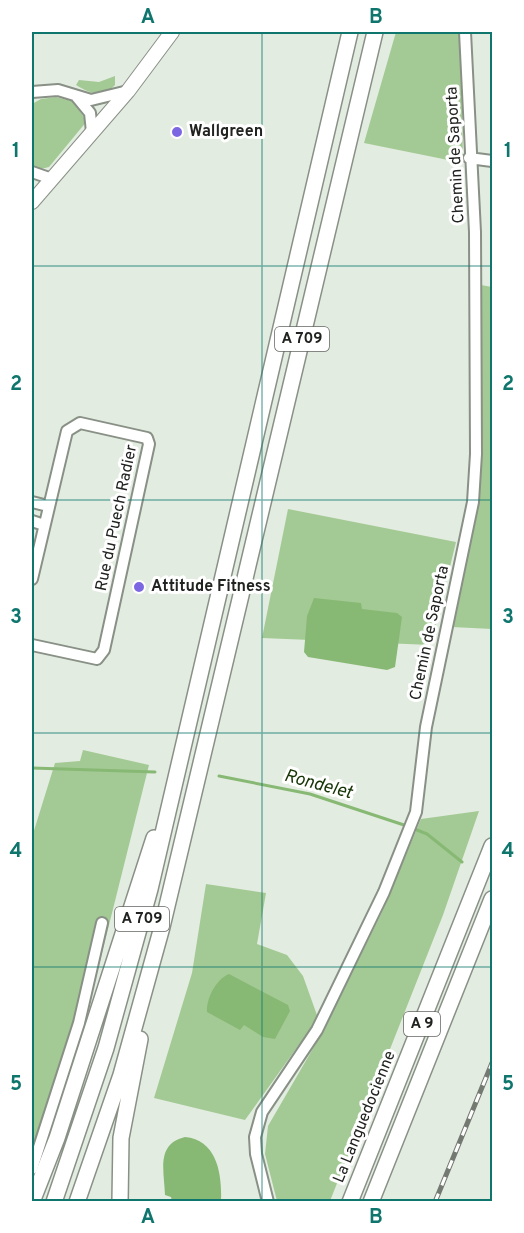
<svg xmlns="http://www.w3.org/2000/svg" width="524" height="1233" font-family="Overpass,sans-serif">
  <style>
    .green { fill: #a3ca94 }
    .water { fill: #87b974 }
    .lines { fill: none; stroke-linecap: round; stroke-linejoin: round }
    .stream { stroke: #87b974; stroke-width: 3 }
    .minor-casing { stroke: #899186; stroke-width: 14 }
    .major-casing { stroke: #899186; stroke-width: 16 }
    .highway-casing { stroke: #899186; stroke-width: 18 }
    .minor { stroke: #fff; stroke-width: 10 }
    .major { stroke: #fff; stroke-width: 14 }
    .highway { stroke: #fff; stroke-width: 15 }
    .rail-casing { stroke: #747972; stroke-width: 5 }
    .rail { stroke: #fff; stroke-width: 3; stroke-dasharray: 9; stroke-linecap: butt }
    .grid { fill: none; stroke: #0f766e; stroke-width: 1.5; stroke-opacity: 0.55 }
    .poi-dot { fill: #7c67e3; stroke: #fff; stroke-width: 2 }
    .labels { text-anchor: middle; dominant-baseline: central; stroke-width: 6; stroke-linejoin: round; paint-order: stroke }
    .shield { fill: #fff; stroke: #636562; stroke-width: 1.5 }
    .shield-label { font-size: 15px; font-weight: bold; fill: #20231f }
    .poi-label { font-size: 16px; font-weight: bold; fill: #20231f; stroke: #fff; text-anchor: start }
    .street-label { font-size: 16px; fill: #20231f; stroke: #fff }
    .water-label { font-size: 18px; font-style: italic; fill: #143403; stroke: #fff }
    .neatline { fill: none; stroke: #0f766e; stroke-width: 2 }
    .grid-label { font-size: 20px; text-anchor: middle; font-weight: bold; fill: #0f766e }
  </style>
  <rect width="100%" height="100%" fill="#e3ece0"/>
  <path class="green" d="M 396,32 L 461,32 L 463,163 L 364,143 Z
    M 115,76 L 115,85 C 103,98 90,94 76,85 L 79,80 L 99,82 Z
    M 56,97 L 72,101 L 87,121 L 49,167 L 37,170 L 32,167 L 32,104 L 41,99 Z
    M 481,285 L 492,287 L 492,629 L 452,627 L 478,503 Z
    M 288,509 L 456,542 L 431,645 L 262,638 Z
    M 83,750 L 149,765 L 96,977 L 32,1183 L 32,837 L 55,763 L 80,761 Z
    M 479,811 L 443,915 L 330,1201 L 277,1201 L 265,1154 L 268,1126 L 322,1033 L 381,914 L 421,819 Z
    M 206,884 L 266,893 L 257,944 L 287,955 L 303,976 L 318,1018 L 245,1120 L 154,1098 L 192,973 Z"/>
  <path class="water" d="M 314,598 L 361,603 L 362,609 L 397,613 L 402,617 L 395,667 L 387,670 L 308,657 L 304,652 L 307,616 Z
    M 229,974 L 288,1005 L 290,1011 L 275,1039 L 263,1037 L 244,1025 L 240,1030 L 207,1012 C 206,999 216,979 229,974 Z
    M 185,1137 C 218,1140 222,1176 221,1201 L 172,1201 L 171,1197 L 165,1195 C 164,1170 156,1144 185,1137 Z"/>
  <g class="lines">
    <path class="stream" d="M 32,768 L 155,772
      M 219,776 L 310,794 L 407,826
      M 417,830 L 427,834 L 462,862"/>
    <g class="minor-casing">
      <path id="minor" d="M 32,92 L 58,90 L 91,100 L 128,91
        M 76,96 L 90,113 L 92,132
        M 469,158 L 492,161
        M 32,172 L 52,179
        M 32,502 L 48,506
        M 32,521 L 44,525
        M 32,579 L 67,431 L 80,423 L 147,438 L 149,444 L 104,650 L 97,659 L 32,645
        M 32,1169 L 79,1023 L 102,923
        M 268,1202 L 256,1154 L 255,1137 L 262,1112 L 317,1030 L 384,892 L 416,812 L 426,727 L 473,502 L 476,454 L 475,232 L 465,32"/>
    </g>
    <g class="major-casing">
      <path id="major" d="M 32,202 L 128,91 L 172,32"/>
    </g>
    <g class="highway-casing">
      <path id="highway" d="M 32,1202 L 57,1138 L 154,838
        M 54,1202 L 106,1048 L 150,889 L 350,32
        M 77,1202 L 121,1075 L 162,927 L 375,32
        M 120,1202 L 121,1138 L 140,1039
        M 350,1202 L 492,846
        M 371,1202 L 492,899"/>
    </g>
    <use href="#minor" class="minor"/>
    <use href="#major" class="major"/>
    <use href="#highway" class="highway"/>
    <g class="rail-casing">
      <path id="rail" d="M 435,1202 L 492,1063"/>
    </g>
    <use href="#rail" class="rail"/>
  </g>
  <path class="grid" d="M 262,32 L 262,1202M 32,266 L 492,266M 32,500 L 492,500M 32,733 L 492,733M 32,967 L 492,967"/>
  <g class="poi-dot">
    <circle cx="177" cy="132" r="6"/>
    <circle cx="139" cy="587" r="6"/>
  </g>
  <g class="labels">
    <g class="shield">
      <rect x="275" y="327" width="54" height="24" rx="4.5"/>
      <rect x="115" y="907" width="54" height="24" rx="4.5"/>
      <rect x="404" y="1012" width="36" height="24" rx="4.5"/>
    </g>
    <g class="shield-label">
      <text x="302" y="339">A 709</text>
      <text x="142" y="919">A 709</text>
      <text x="422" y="1024">A 9</text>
    </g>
    <g class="poi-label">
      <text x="189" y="132">Wallgreen</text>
      <text x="151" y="587">Attitude Fitness</text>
    </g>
    <g class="street-label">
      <text transform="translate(456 155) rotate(-93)">Chemin de Saporta</text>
      <text transform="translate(117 518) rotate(-78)">Rue du Puech Radier</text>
      <text transform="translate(430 633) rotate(-78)">Chemin de Saporta</text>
      <text transform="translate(365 1117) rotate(-68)">La Languedocienne</text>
    </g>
    <g class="water-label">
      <text transform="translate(318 785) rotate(15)">Rondelet</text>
    </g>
  </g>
  <rect width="524" height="1233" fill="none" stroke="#ffffff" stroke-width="66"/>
  <rect x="33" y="33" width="458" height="1167" class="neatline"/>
  <g class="grid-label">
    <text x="148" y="23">A</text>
    <text x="376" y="23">B</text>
    <text x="16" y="157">1</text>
    <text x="508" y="157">1</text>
    <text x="16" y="390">2</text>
    <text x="508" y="390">2</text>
    <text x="16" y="623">3</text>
    <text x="508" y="623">3</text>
    <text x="16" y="857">4</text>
    <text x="508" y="857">4</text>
    <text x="16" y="1090">5</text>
    <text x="508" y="1090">5</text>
    <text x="148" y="1223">A</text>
    <text x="376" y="1223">B</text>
  </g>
</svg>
